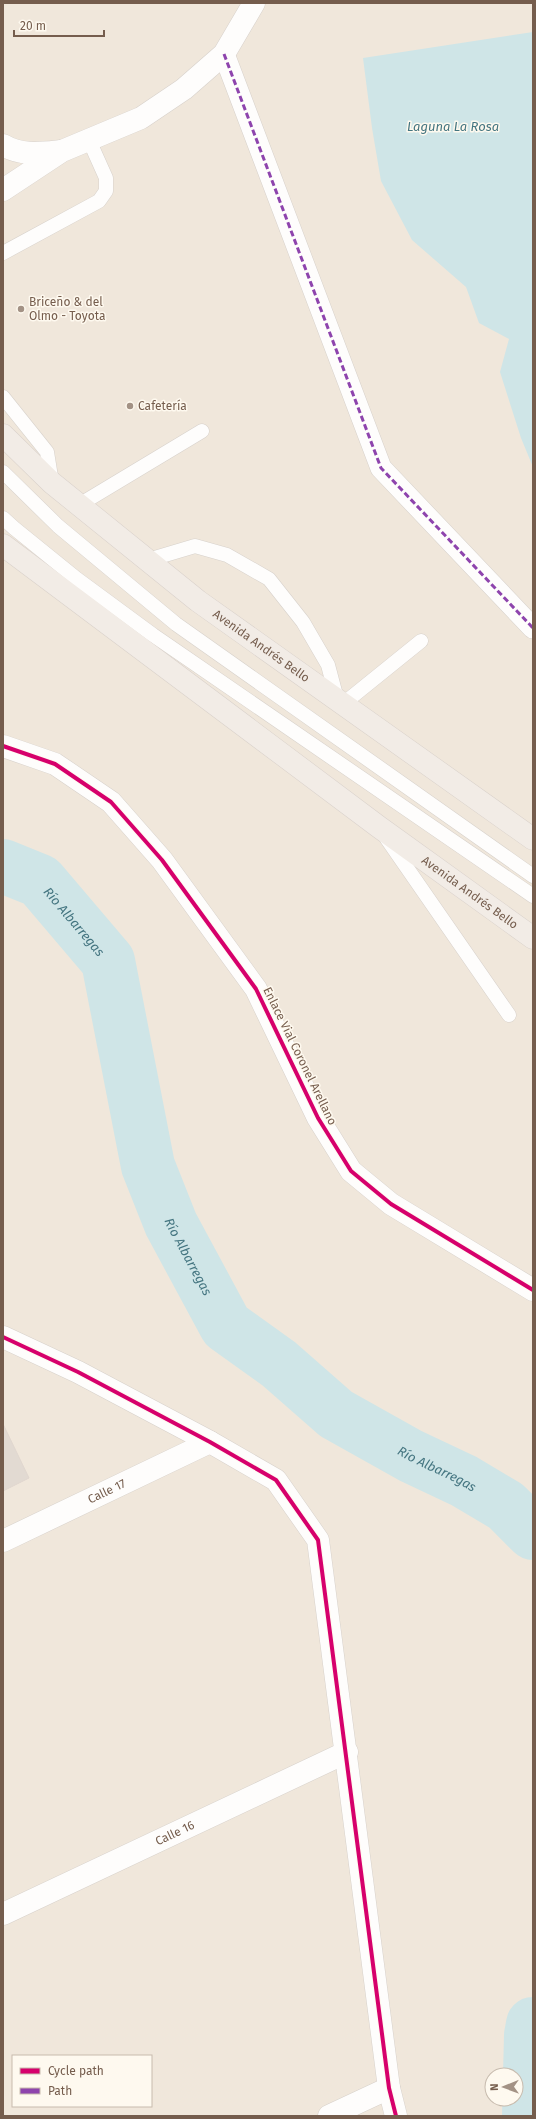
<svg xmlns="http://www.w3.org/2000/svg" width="536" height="2119" font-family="'Fira Sans',sans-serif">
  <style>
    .residential { fill: #f0e7db; fill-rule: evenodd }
    .water { fill: #cfe5e7 }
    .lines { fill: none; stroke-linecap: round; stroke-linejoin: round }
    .river { stroke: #cfe5e7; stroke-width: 54 }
    .building { fill: #e2dad2; stroke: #e1d7cf }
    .service-casing { stroke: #d7d1cb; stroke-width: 15 }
    .pedestrian-casing { stroke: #d7d1cb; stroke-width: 22 }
    .minor-casing { stroke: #d7d1cb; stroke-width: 23 }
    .tertiary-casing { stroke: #d7d1cb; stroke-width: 23 }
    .trunk-casing { stroke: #d9d1cb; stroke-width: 23 }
    .service { stroke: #fefdfc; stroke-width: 14 }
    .pedestrian { stroke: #fefdfc; stroke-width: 21 }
    .minor { stroke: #fefdfc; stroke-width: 22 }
    .tertiary { stroke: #fefdfc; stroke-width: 22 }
    .trunk { stroke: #f2ece6; stroke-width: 22 }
    .quiet { stroke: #8e44ad; stroke-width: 3; stroke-dasharray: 6 3; stroke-linecap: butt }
    .cycleway-casing { stroke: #fef9ef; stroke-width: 6 }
    .cycleway { stroke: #d6006c; stroke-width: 4 }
    .poi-dot { fill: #a39285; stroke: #fef9ef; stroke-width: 1.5 }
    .labels { text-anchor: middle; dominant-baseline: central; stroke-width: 3; stroke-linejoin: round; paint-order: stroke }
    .poi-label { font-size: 12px; fill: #755d4d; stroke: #fef9ef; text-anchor: start }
    .street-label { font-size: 12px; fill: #755d4d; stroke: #fef9ef }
    .water-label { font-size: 13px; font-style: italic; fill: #447580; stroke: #fef9ef }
  </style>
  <rect width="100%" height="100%" fill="#f8f4ed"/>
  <path class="residential" d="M 3,3 L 533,3 L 533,2116 L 3,2116 ZM 13,2056 L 151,2056 L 151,2106 L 13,2106 ZM 492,2075 L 516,2075 L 516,2099 L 492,2099 Z"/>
  <path class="water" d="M 533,32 L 533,467 L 521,438 L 500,372 L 509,339 L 479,323 L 466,287 L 412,240 L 381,181 L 372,128 L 363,58 Z"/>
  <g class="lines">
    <g class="river">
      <path id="s1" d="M 3,866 L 40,881 L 108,961 L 148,1166 L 171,1224 L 226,1326 L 279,1364 L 336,1414 L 411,1456 L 464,1481 L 506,1506 L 533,1533"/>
      <path d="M 529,2116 L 531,2035 L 533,2024"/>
    </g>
  </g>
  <path class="building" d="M 3,1424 L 29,1478 L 3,1491 Z"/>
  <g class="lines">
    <g class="service-casing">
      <path id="service" d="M 3,253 L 99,201 L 106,191 L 106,178 L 89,140
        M 3,397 L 47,452 L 52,483
        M 3,472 L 58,526 L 176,624 L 533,876
        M 79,505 L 202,431
        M 3,518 L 14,528 L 77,579 L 153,635 L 533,896
        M 148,560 L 195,546 L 227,555 L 269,579 L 303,622 L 328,665 L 337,699
        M 343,704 L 421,641
        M 387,839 L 509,1015"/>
    </g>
    <g class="pedestrian-casing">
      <path id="pedestrian" d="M 224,54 L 381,468 L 533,628"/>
    </g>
    <g class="minor-casing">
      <g id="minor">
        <path d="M 3,145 C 21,156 41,153 61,151"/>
        <path d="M 3,190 L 62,151 L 141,118 L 184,89 L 224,54 L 254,3"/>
        <path d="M 3,1337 L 78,1372 L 210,1442 L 276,1480 L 318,1540 L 389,2088 L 396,2116"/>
        <path id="s2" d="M 3,1541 L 210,1442"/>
        <path id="s3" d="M 3,1914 L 347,1752"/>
        <path d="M 329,2116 L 389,2088"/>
      </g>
    </g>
    <g class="tertiary-casing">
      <path id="tertiary" d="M 3,746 L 55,764 L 111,802 L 162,860 L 256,989 L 318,1118 L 351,1171 L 391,1204 L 533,1290"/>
    </g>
    <g class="trunk-casing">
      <g id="trunk">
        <path id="s4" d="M 3,435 L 52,483 L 198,601 L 533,839"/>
        <path id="s5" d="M 3,545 L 379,827 L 533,938"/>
      </g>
    </g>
    <use href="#service" class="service"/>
    <use href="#pedestrian" class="pedestrian"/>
    <use href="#minor" class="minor"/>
    <use href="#tertiary" class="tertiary"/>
    <use href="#trunk" class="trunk"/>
    <path class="quiet" d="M 224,54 L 381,468 L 533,628"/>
    <g class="cycleway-casing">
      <path id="cycleway" d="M 3,746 L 55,764 L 111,802 L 162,860 L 256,989 L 318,1118 L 351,1171 L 391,1204 L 533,1290
        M 3,1337 L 78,1372 L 210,1442 L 276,1480 L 318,1540 L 389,2088 L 396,2116"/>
    </g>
    <use href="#cycleway" class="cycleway"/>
  </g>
  <g class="poi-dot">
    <circle cx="21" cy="309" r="4"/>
    <circle cx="130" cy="406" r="4"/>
  </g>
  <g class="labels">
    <g class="poi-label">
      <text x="29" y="302">Briceño &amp; del<tspan x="29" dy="14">Olmo - Toyota</tspan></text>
      <text x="138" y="406">Cafetería</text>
    </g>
    <g class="street-label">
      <text stroke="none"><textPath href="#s4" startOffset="334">Avenida Andrés Bello</textPath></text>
      <text stroke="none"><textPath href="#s5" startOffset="582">Avenida Andrés Bello</textPath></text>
      <text transform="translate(300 1056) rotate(64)">Enlace Vial Coronel Arellano</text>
      <text stroke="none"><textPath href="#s2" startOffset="115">Calle 17</textPath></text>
      <text stroke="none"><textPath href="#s3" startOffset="190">Calle 16</textPath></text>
    </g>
    <g class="water-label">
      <text x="453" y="126">Laguna La Rosa</text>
      <text stroke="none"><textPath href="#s1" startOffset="93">Río Albarregas</textPath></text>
      <text stroke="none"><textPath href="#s1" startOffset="453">Río Albarregas</textPath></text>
      <text stroke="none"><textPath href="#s1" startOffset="788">Río Albarregas</textPath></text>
    </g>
  </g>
  <rect width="536" height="2119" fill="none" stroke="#755d4d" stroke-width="8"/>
  <rect x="12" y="2055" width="140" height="52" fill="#fef9ef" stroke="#c7bbae"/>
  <rect x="20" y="2068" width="20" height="6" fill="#d6006c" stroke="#c7bbae"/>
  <text x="48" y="2075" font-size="12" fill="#755d4d">Cycle path</text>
  <rect x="20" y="2088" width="20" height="6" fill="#8e44ad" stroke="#c7bbae"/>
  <text x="48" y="2095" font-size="12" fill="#755d4d">Path</text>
  <g transform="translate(504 2087) rotate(269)"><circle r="19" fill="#fef9ef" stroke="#c7bbae"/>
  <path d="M0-3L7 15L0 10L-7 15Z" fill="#a39285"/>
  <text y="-6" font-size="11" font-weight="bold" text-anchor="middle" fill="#755d4d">N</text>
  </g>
  <path d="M14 30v6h90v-6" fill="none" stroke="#755d4d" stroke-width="2"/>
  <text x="20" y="30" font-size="12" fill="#755d4d" stroke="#fef9ef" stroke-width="3" paint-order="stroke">20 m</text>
</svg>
